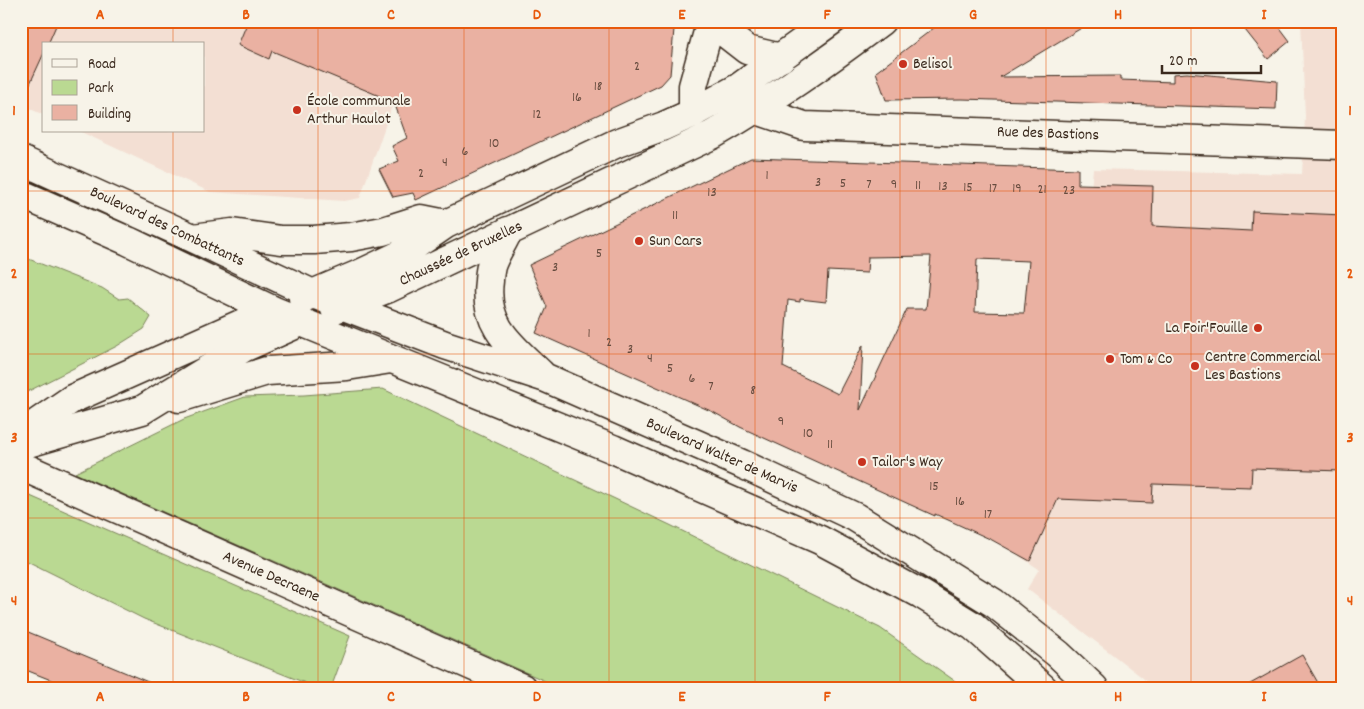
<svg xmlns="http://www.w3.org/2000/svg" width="1364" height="709" font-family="Dekko,sans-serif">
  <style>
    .built { fill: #f3dfd3 }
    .green { fill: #bad992; stroke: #7a8258 }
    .building { fill: #eab1a2; stroke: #3b2a1e; fill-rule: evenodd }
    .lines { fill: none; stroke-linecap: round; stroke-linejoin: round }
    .minor-casing { stroke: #3b2a1e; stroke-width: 31 }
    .tertiary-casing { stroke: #3b2a1e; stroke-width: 31 }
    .primary-casing { stroke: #3b2a1e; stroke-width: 31 }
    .minor { stroke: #f7f3e8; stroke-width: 28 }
    .tertiary { stroke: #f7f3e8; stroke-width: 28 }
    .primary { stroke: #f7f3e8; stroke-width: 28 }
    .grid { fill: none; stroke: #e8590c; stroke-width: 1; stroke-opacity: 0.55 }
    .poi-dot { fill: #c8321e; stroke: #f7f3e8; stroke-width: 2 }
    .labels { text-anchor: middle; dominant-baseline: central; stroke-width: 4; stroke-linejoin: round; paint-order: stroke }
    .number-label { font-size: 14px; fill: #674c3f }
    .poi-label { font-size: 16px; fill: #3b2a1e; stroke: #f7f3e8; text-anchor: start }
    .street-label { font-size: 16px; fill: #3b2a1e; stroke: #f7f3e8 }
    .neatline { fill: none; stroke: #e8590c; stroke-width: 2 }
    .grid-label { font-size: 16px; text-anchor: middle; font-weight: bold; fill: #e8590c }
  </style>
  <rect width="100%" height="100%" fill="#f7f3e8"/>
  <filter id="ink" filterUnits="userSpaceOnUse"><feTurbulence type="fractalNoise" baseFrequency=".02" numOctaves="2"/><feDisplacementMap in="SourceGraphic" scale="10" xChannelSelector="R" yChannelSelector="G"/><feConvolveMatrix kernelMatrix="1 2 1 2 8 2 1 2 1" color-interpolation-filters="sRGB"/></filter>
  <g filter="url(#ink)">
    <path class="built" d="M 21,21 L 427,21 L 398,89 L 360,198 L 344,201 L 210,192 L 79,131 L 204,131 L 204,44 L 44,44 L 44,115 L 21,105 Z
      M 1301,21 L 1343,21 L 1343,688 L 1151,688 L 1143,678 L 1027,589 L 1039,569 L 1019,556 L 1041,508 L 1086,241 L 1093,169 L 1302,174 L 1305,117 Z"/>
    <path class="green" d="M 21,256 L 102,288 L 119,299 L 128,298 L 151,317 L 144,329 L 117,346 L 21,395 Z
      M 383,389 L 670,525 L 880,628 L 965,688 L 561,688 L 75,473 L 184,419 L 245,397 L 304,395 Z
      M 21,492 L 350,636 L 331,688 L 318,688 L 144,619 L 21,558 Z"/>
    <path class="building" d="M 21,21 L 58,21 L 48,44 L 44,44 L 44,53 L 21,103 Z
      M 248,21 L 673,21 L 672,28 L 674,29 L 670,75 L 661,85 L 416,200 L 413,193 L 393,197 L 379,169 L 399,161 L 392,146 L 407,138 L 394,102 L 272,51 L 269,59 L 238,45 Z
      M 943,21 L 1093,21 L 1000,77 L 1120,76 L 1120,80 L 1173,82 L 1173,74 L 1187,73 L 1277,81 L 1276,109 L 962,99 L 886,100 L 876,72 Z
      M 1238,21 L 1275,21 L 1290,41 L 1268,59 Z
      M 751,158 L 1078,169 L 1078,184 L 1153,186 L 1152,226 L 1251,231 L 1252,211 L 1343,215 L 1343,426 L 1341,471 L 1252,468 L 1251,487 L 1153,484 L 1152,503 L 1058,499 L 1030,561 L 992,540 L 935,514 L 935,516 L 740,427 L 713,412 L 536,333 L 547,307 L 529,265 ZM 931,256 L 926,309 L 907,309 L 860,410 L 863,345 L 838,394 L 783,367 L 788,300 L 800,302 L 800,299 L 826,302 L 828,271 L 867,273 L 868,257 ZM 977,259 L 1029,261 L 1024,313 L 975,312 Z
      M 21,629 L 160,687 L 159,688 L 71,688 L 21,668 Z
      M 1302,655 L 1321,688 L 1243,688 Z"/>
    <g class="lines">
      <g class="minor-casing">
        <path id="minor" d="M 711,22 L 747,50 L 781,58
          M 757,110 L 804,126 L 1343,145
          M 693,113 L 693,86 L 711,21
          M 21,434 L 72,399 L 272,310"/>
      </g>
      <g class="tertiary-casing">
        <path id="tertiary" d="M 179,398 L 267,371 L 347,366 L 391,359
          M 21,445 L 142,410 L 243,348 L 301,322
          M 21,466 L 522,688"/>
      </g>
      <g class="primary-casing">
        <path id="primary" d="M 21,160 L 193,238 L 313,294 L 445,345 L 546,378 L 742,464 L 855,517 L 994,603 L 1058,654 L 1094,688
          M 21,194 L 128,241 L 272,310 L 613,449 L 820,540 L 921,594 L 973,626 L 1043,688
          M 508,231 C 503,243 495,254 491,266 C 490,271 489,276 489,281 C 483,326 512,346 541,374
          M 193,238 L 232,233 L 281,240 L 314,240 L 351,237 L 383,231 L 421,219 L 446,224
          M 303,298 L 362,273 L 402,254 L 446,224 L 617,143 L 664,126 L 693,113 L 738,88 L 831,21
          M 335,309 L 389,288 L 712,135 C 773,100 825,63 881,21"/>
      </g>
      <use href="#minor" class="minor"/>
      <use href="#tertiary" class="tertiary"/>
      <use href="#primary" class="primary"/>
    </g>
  </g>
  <path class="grid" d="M 173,21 L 173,44M 318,21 L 318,688M 464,21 L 464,688M 609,21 L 609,688M 755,21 L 755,688M 900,21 L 900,688M 1046,21 L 1046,688M 1191,21 L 1191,688M 173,131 L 173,688M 21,191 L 1343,191M 21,354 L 1343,354M 21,518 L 1343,518"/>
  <g class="poi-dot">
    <circle cx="903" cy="64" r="5"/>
    <circle cx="297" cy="110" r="5"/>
    <circle cx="639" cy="241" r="5"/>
    <circle cx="1258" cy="328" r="5"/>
    <circle cx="1110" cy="359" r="5"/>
    <circle cx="1195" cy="366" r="5"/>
    <circle cx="862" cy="462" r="5"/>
  </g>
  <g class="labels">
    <g class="number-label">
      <text x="637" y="67">2</text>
      <text x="598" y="87">18</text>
      <text x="577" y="98">16</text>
      <text x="537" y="115">12</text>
      <text x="494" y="144">10</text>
      <text x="465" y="152">6</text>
      <text x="445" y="163">4</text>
      <text x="421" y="174">2</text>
      <text x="767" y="176">1</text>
      <text x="818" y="183">3</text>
      <text x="843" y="184">5</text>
      <text x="869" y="185">7</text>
      <text x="894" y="185">9</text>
      <text x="918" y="186">11</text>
      <text x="943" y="187">13</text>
      <text x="968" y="188">15</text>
      <text x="993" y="189">17</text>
      <text x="1017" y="189">19</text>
      <text x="1042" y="190">21</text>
      <text x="1069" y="191">23</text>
      <text x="712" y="193">13</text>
      <text x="675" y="216">11</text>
      <text x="599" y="254">5</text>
      <text x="555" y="268">3</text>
      <text x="589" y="334">1</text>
      <text x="609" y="343">2</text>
      <text x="630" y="350">3</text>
      <text x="650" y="359">4</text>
      <text x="670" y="369">5</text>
      <text x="692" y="379">6</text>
      <text x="711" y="387">7</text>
      <text x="753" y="391">8</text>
      <text x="781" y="422">9</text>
      <text x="808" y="434">10</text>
      <text x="830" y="445">11</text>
      <text x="934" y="487">15</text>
      <text x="960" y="502">16</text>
      <text x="988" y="515">17</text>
    </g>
    <g class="poi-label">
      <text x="913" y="64">Belisol</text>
      <text x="307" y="101">École communale<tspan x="307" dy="18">Arthur Haulot</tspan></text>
      <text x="649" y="241">Sun Cars</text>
      <text x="1248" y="328" text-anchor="end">La Foir'Fouille</text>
      <text x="1205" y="357">Centre Commercial<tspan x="1205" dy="18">Les Bastions</tspan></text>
      <text x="1120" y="359">Tom &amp; Co</text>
      <text x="872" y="462">Tailor's Way</text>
    </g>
    <g class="street-label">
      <text transform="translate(1048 134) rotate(2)">Rue des Bastions</text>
      <text transform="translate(167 227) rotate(25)">Boulevard des Combattants</text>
      <text transform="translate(461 254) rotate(-25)">Chaussée de Bruxelles</text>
      <text transform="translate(722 456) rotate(24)">Boulevard Walter de Marvis</text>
      <text transform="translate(271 577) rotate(24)">Avenue Decraene</text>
    </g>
  </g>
  <rect width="1364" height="709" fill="none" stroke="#f7f3e8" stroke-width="55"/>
  <rect x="42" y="42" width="162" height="90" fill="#f7f3e8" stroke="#aca397"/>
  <rect x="52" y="59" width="25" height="8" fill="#f7f3e8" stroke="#aca397"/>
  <text x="88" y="68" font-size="15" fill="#3b2a1e">Road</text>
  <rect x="52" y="80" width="25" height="15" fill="#bad992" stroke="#aca397"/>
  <text x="88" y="92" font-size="15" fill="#3b2a1e">Park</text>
  <rect x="52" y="105" width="25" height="15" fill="#eab1a2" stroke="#aca397"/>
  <text x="88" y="118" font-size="15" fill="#3b2a1e">Building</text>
  <path d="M1162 65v8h99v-8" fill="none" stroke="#3b2a1e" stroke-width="2.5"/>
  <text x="1169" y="65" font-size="15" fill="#3b2a1e" stroke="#f7f3e8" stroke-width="4" paint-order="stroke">20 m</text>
  <rect x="28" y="28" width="1308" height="654" class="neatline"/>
  <g class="grid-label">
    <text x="100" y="19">A</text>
    <text x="246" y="19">B</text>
    <text x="391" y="19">C</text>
    <text x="537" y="19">D</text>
    <text x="682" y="19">E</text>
    <text x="827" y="19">F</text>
    <text x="973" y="19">G</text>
    <text x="1118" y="19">H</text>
    <text x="1264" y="19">I</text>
    <text x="14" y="115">1</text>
    <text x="1350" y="115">1</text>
    <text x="14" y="278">2</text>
    <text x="1350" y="278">2</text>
    <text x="14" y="442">3</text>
    <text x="1350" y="442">3</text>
    <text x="14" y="605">4</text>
    <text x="1350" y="605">4</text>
    <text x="100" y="701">A</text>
    <text x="246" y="701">B</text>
    <text x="391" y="701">C</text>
    <text x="537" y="701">D</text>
    <text x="682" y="701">E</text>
    <text x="827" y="701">F</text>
    <text x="973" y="701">G</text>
    <text x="1118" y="701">H</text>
    <text x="1264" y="701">I</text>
  </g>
</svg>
